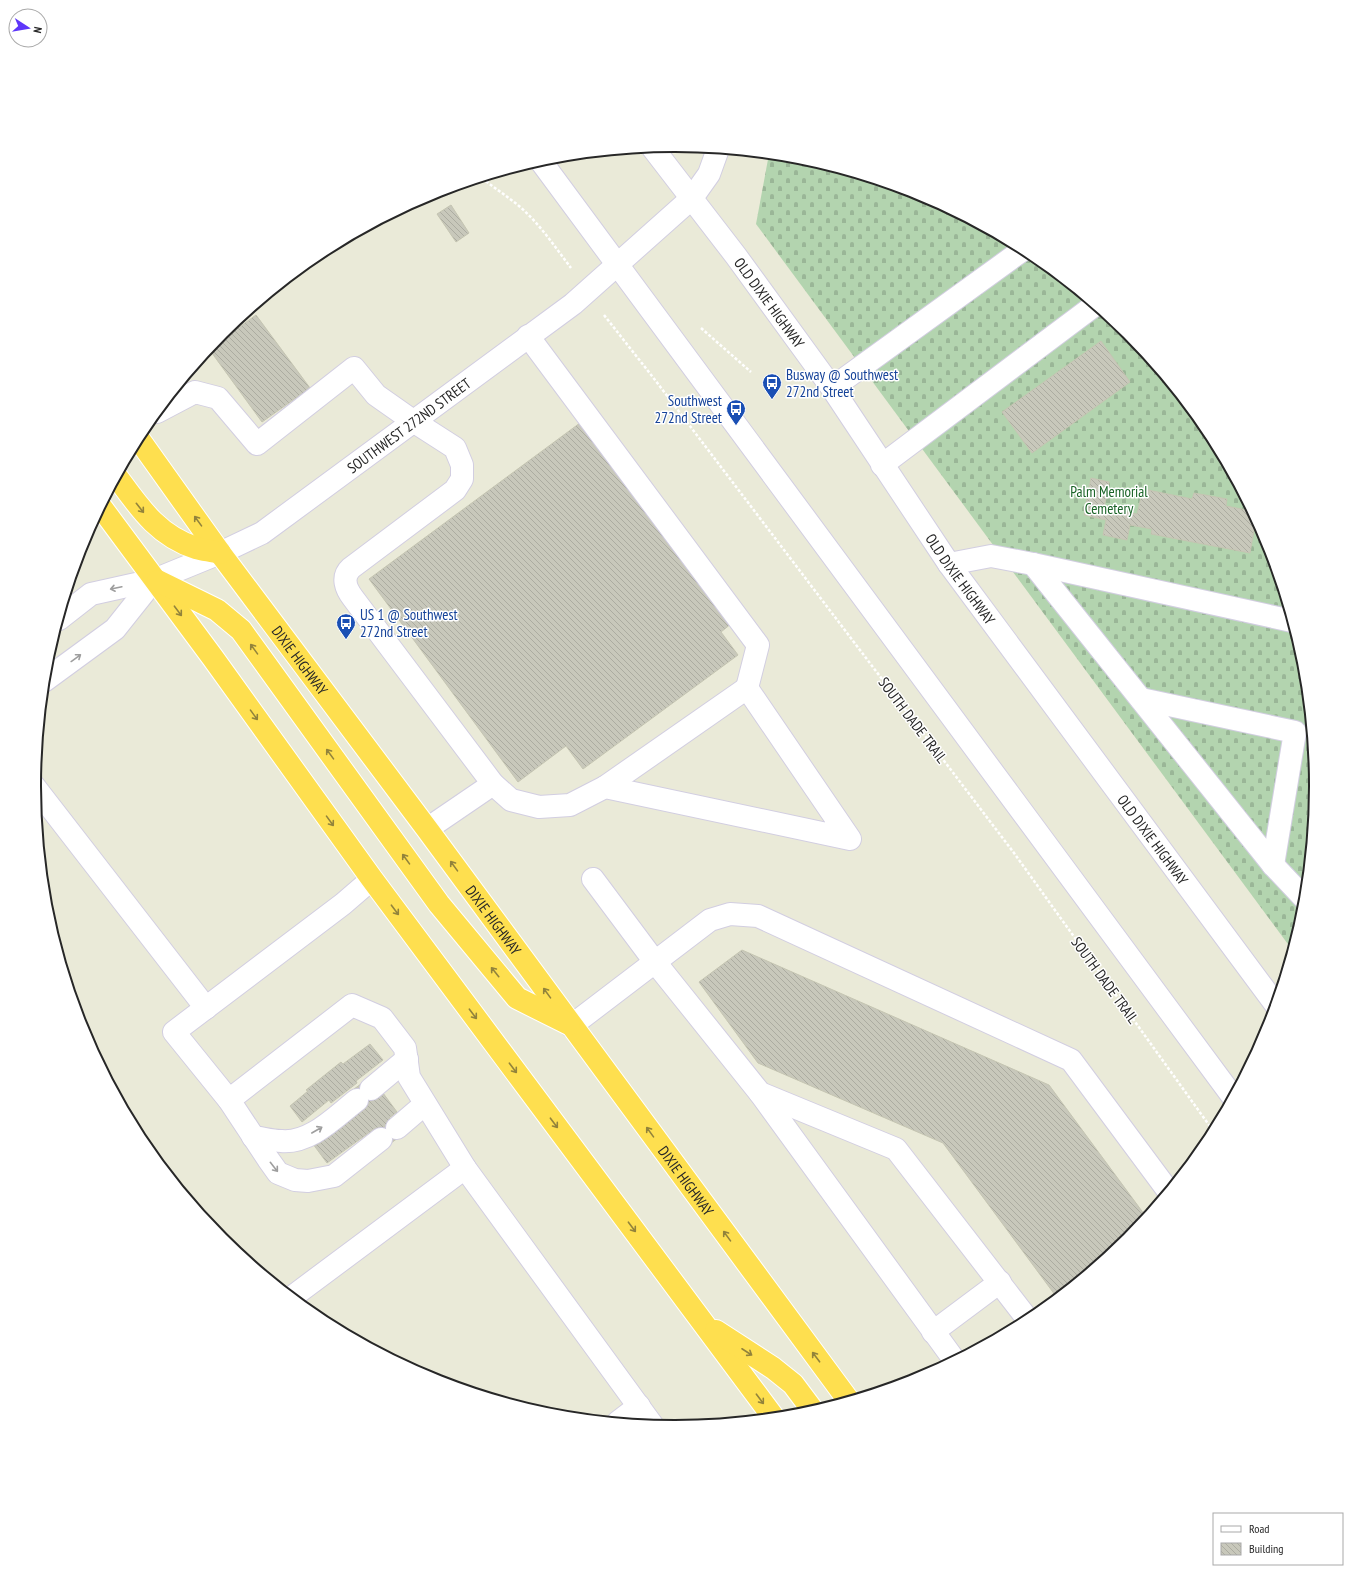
<svg xmlns="http://www.w3.org/2000/svg" width="1351" height="1573" font-family="'PT Sans Narrow',sans-serif">
  <style>
    .cemetery { fill: url(#cemetery-stones) }
    .building { fill: url(#building-back-hatch); stroke: #c5c5b2 }
    .lines { fill: none; stroke-linecap: round; stroke-linejoin: round }
    .minor-casing { stroke: #d2cee1; stroke-width: 24 }
    .highway-casing { stroke: #fff; stroke-width: 24 }
    .path { stroke: #fff; stroke-width: 2.5; stroke-dasharray: 3 2; stroke-linecap: butt }
    .minor { stroke: #fff; stroke-width: 22 }
    .highway { stroke: #fedf4f; stroke-width: 22 }
    .oneway { stroke: #92833b }
    .oneway2 { stroke: #9e9e9e }
    .labels { text-anchor: middle; dominant-baseline: central; stroke-width: 3; stroke-linejoin: round; paint-order: stroke }
    .street-label { font-size: 15px; fill: #272727; stroke: #fff }
    .transit-label { font-size: 15px; fill: #164399; stroke: #fff; text-anchor: start }
    .park-label { font-size: 15px; fill: #196326; stroke: #fff }
    .rim { fill: none; stroke: #272727; stroke-width: 2 }
  </style>
  <defs>
    <pattern id="cemetery-stones" width="16" height="16" patternUnits="userSpaceOnUse"><rect width="16" height="16" fill="#b3d4af"/><path d="M2 7V4a2 2 0 0 1 4 0v3zM10 15v-3a2 2 0 0 1 4 0v3z" fill="#9ab697"/></pattern>
    <pattern id="building-back-hatch" width="6" height="6" patternUnits="userSpaceOnUse"><rect width="6" height="6" fill="#c8c8bb"/><path d="M-1 5l2 2M0 0l6 6M5-1l2 2" fill="none" stroke="#acaca1"/></pattern>
  </defs>
  <rect width="100%" height="100%" fill="#eaead8"/>
  <path class="cemetery" d="M 769,154 L 801,157 L 921,194 L 1032,253 L 1129,333 L 1209,430 L 1268,541 L 1305,662 L 1317,787 L 1305,912 L 1293,951 L 756,224 Z"/>
  <path class="building" d="M 451,205 L 469,233 L 456,242 L 437,214 Z
    M 256,315 L 310,388 L 262,422 L 209,349 Z
    M 1101,341 L 1130,382 L 1032,453 L 1002,412 Z
    M 584,420 L 732,623 L 721,632 L 738,655 L 583,769 L 566,746 L 518,782 L 369,579 Z
    M 1091,478 L 1109,482 L 1104,508 L 1137,514 L 1143,489 L 1192,499 L 1194,493 L 1227,499 L 1226,506 L 1252,511 L 1256,519 L 1250,553 L 1151,534 L 1152,529 L 1130,525 L 1127,540 L 1103,535 L 1106,520 L 1084,515 Z
    M 742,950 L 1049,1085 L 1147,1218 L 1129,1240 L 1058,1299 L 943,1143 L 758,1063 L 699,982 Z
    M 370,1044 L 383,1060 L 356,1081 L 357,1083 L 331,1103 L 329,1100 L 302,1122 L 290,1106 L 308,1091 L 306,1090 L 341,1062 L 343,1064 Z
    M 365,1081 L 383,1093 L 397,1112 L 389,1118 L 402,1135 L 387,1146 L 374,1129 L 327,1163 L 313,1144 L 350,1092 Z"/>
  <g class="lines">
    <g class="minor-casing">
      <g id="minor">
        <path id="s1" d="M 652,147 L 736,256 L 832,388 L 949,564 L 1276,1005"/>
        <path d="M 540,160 L 1233,1097"/>
        <path d="M 832,388 L 1024,249"/>
        <path d="M 157,412 L 195,392 L 218,398 L 257,444 L 354,368 L 376,395 L 413,421 L 455,448 L 462,465 L 462,479 L 455,490 L 351,568 C 341,577 346,589 353,598 L 493,784 L 511,800 L 539,807 L 570,805 L 605,787 L 850,839 L 747,688 L 758,645 L 528,336"/>
        <path d="M 882,465 L 1095,305"/>
        <path d="M 949,564 L 991,556 L 1033,564 L 1292,621"/>
        <path d="M 1033,564 L 1273,865 L 1306,900"/>
        <path id="s2" d="M 59,619 L 91,594 L 154,580 L 220,553 L 262,533 L 573,304 L 692,198 L 709,174 L 718,149"/>
        <path d="M 44,681 L 115,629 L 154,580"/>
        <path d="M 1141,699 L 1295,732 L 1273,865"/>
        <path d="M 34,786 L 206,1008"/>
        <path d="M 605,787 L 747,688"/>
        <path d="M 427,829 L 493,784"/>
        <path d="M 372,879 L 343,904 L 174,1032 L 229,1100 L 268,1159 L 278,1173 L 295,1180 L 308,1181 L 334,1176 L 381,1139"/>
        <path d="M 593,879 L 655,962 L 760,1093 L 896,1149 L 1029,1321"/>
        <path d="M 571,1026 L 710,920 L 730,914 L 758,916 L 1071,1060 L 1169,1192"/>
        <path d="M 371,1089 L 407,1059"/>
        <path d="M 760,1093 L 955,1361"/>
        <path d="M 229,1100 L 352,1005 L 382,1018 L 405,1048 L 409,1077 L 465,1168"/>
        <path d="M 397,1128 L 425,1104"/>
        <path d="M 253,1137 C 262,1138 272,1141 281,1141 C 310,1144 335,1117 357,1100"/>
        <path d="M 292,1297 L 465,1168 L 653,1426"/>
        <path d="M 933,1332 L 1000,1282"/>
        <path d="M 618,1422 L 639,1406"/>
      </g>
    </g>
    <g class="highway-casing">
      <g id="highway">
        <path id="s3" d="M 138,438 L 220,553 L 427,829 L 849,1401"/>
        <path d="M 117,477 C 139,507 158,536 196,548 C 204,550 212,551 220,553"/>
        <path d="M 101,507 L 213,658 L 372,879 L 774,1418"/>
        <path d="M 158,581 L 217,610 L 241,630 L 439,904 L 517,998 L 569,1024"/>
        <path d="M 716,1331 L 773,1368 L 793,1384 L 814,1412"/>
      </g>
    </g>
    <path class="path" d="M 482,178 C 494,188 507,196 519,206 C 540,224 555,247 571,268
      M 604,315 L 652,376 L 1014,853 L 1214,1132
      M 701,328 L 751,372"/>
    <use href="#minor" class="minor"/>
    <use href="#highway" class="highway"/>
  </g>
  <defs><path id="oneway-shaft" d="M-6 0H5M1.5-3L5.5 0L1.5 3" fill="none" stroke-width="1.6" stroke-linecap="round" stroke-linejoin="round"/></defs>
  <g class="oneway">
    <use href="#oneway-shaft" transform="translate(140 508) rotate(52)"/>
    <use href="#oneway-shaft" transform="translate(198 521) rotate(-126)"/>
    <use href="#oneway-shaft" transform="translate(178 611) rotate(53)"/>
    <use href="#oneway-shaft" transform="translate(254 649) rotate(-126)"/>
    <use href="#oneway-shaft" transform="translate(254 715) rotate(54)"/>
    <use href="#oneway-shaft" transform="translate(330 754) rotate(-126)"/>
    <use href="#oneway-shaft" transform="translate(330 821) rotate(54)"/>
    <use href="#oneway-shaft" transform="translate(406 859) rotate(-126)"/>
    <use href="#oneway-shaft" transform="translate(454 866) rotate(-126)"/>
    <use href="#oneway-shaft" transform="translate(395 910) rotate(53)"/>
    <use href="#oneway-shaft" transform="translate(495 972) rotate(-129)"/>
    <use href="#oneway-shaft" transform="translate(547 993) rotate(-126)"/>
    <use href="#oneway-shaft" transform="translate(473 1014) rotate(53)"/>
    <use href="#oneway-shaft" transform="translate(513 1068) rotate(53)"/>
    <use href="#oneway-shaft" transform="translate(554 1123) rotate(53)"/>
    <use href="#oneway-shaft" transform="translate(650 1132) rotate(-126)"/>
    <use href="#oneway-shaft" transform="translate(632 1227) rotate(53)"/>
    <use href="#oneway-shaft" transform="translate(727 1236) rotate(-126)"/>
    <use href="#oneway-shaft" transform="translate(747 1352) rotate(33)"/>
    <use href="#oneway-shaft" transform="translate(816 1357) rotate(-127)"/>
    <use href="#oneway-shaft" transform="translate(760 1399) rotate(53)"/>
  </g>
  <g class="oneway2">
    <use href="#oneway-shaft" transform="translate(116 588) rotate(168)"/>
    <use href="#oneway-shaft" transform="translate(76 658) rotate(-36)"/>
    <use href="#oneway-shaft" transform="translate(317 1130) rotate(-30)"/>
    <use href="#oneway-shaft" transform="translate(274 1167) rotate(52)"/>
  </g>
  <defs>
    <g id="bus-pin" transform="scale(1)"><path d="M0 17L-7.5 6A9.5 9.5 0 1 1 7.5 6Z" fill="#1a4fb4" stroke="#fff"/><path d="M-5-6H5V4H4V6H2V4H-2V6H-4V4H-5ZM-3.5-4V0h7V-4ZM-3.5 1.2v1.5H-2V1.2ZM2 1.2v1.5H3.5V1.2Z" fill="#fff"/></g>
  </defs>
  <g fill-rule="evenodd">
    <use href="#bus-pin" x="772" y="383"/>
    <use href="#bus-pin" x="736" y="409"/>
    <use href="#bus-pin" x="346" y="623"/>
  </g>
  <g class="labels">
    <g class="street-label">
      <text stroke="none"><textPath href="#s1" startOffset="195">OLD DIXIE HIGHWAY</textPath></text>
      <text stroke="none"><textPath href="#s2" startOffset="405">SOUTHWEST 272ND STREET</textPath></text>
      <text stroke="none"><textPath href="#s1" startOffset="531">OLD DIXIE HIGHWAY</textPath></text>
      <text stroke="none"><textPath href="#s3" startOffset="275">DIXIE HIGHWAY</textPath></text>
      <text transform="translate(913 720) rotate(53)">SOUTH DADE TRAIL</text>
      <text stroke="none"><textPath href="#s1" startOffset="855">OLD DIXIE HIGHWAY</textPath></text>
      <text stroke="none"><textPath href="#s3" startOffset="599">DIXIE HIGHWAY</textPath></text>
      <text transform="translate(1105 980) rotate(54)">SOUTH DADE TRAIL</text>
      <text stroke="none"><textPath href="#s3" startOffset="923">DIXIE HIGHWAY</textPath></text>
    </g>
    <g class="transit-label">
      <text x="786" y="374">Busway @ Southwest<tspan x="786" dy="17">272nd Street</tspan></text>
      <text x="722" y="400" text-anchor="end">Southwest<tspan x="722" dy="17">272nd Street</tspan></text>
      <text x="360" y="614">US 1 @ Southwest<tspan x="360" dy="17">272nd Street</tspan></text>
    </g>
    <g class="park-label">
      <text x="1109" y="491">Palm Memorial<tspan x="1109" dy="17">Cemetery</tspan></text>
    </g>
  </g>
  <path d="M0 0H1351V1573H0ZM41 786a634 634 0 1 1 1268 0a634 634 0 1 1-1268 0Z" fill="#fff" fill-rule="evenodd"/>
  <path class="rim" d="M41 786a634 634 0 1 1 1268 0a634 634 0 1 1-1268 0Z"/>
  <rect x="1213" y="1513" width="130" height="52" fill="#ffffff" stroke="#a9a9a9"/>
  <rect x="1221" y="1526" width="20" height="6" fill="#ffffff" stroke="#a9a9a9"/>
  <text x="1249" y="1533" font-size="12" fill="#272727">Road</text>
  <rect x="1221" y="1543" width="20" height="12" fill="url(#building-back-hatch)" stroke="#a9a9a9"/>
  <text x="1249" y="1553" font-size="12" fill="#272727">Building</text>
  <g transform="translate(28 28) rotate(102)"><circle r="19" fill="#ffffff" stroke="#a9a9a9"/>
  <path d="M0-3L7 15L0 10L-7 15Z" fill="#5e36fa"/>
  <text y="-6" font-size="11" font-weight="bold" text-anchor="middle" fill="#272727">N</text>
  </g>
</svg>
